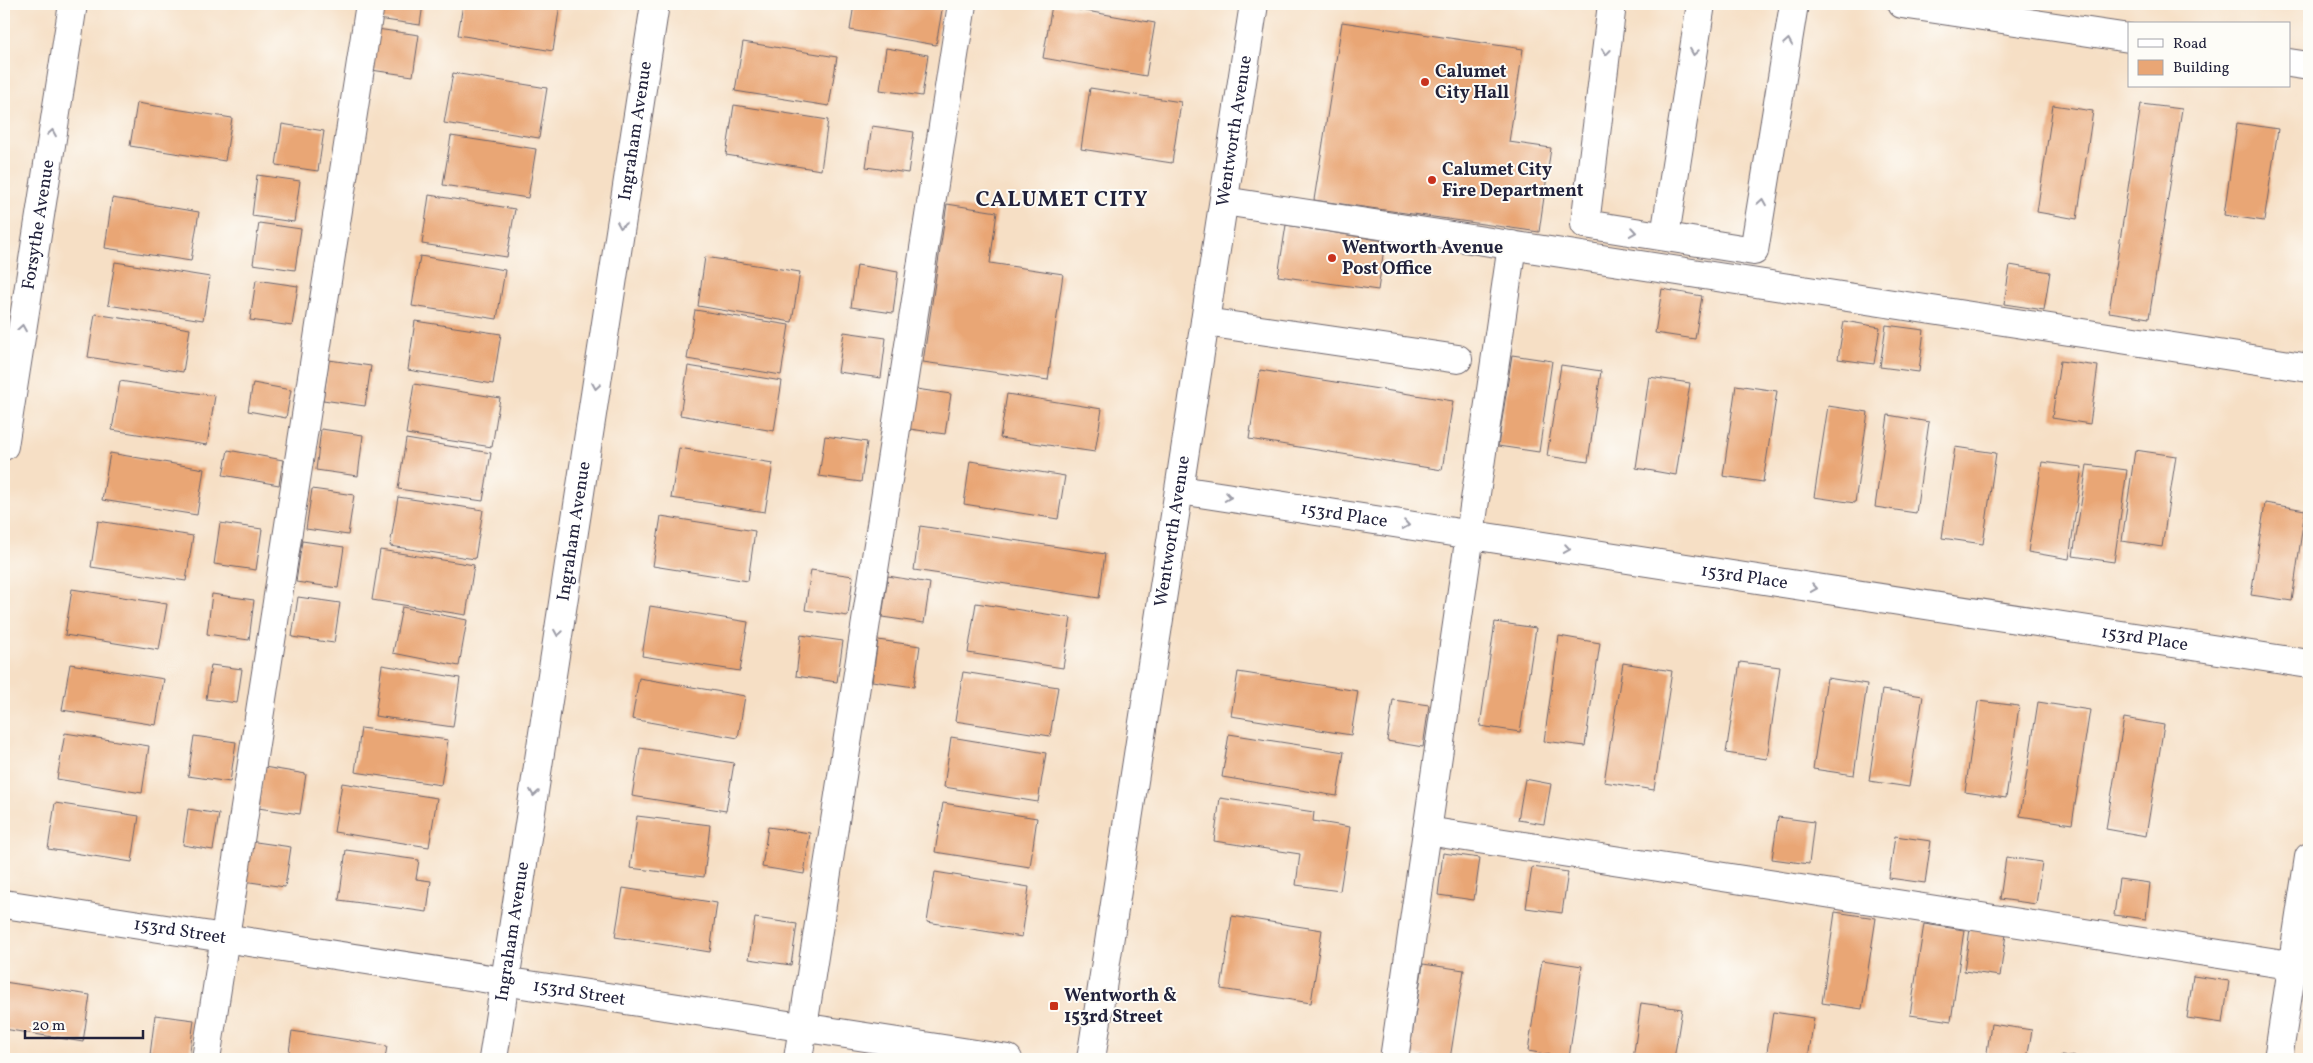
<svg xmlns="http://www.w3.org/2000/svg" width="2313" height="1063" font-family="Vollkorn,serif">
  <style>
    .building { fill: #e9a675 }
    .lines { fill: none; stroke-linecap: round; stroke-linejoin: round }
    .minor-casing { stroke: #6c646b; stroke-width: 30 }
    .minor { stroke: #fff; stroke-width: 28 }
    .oneway { stroke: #9c9ca7 }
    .poi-dot { fill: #c8321e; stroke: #fdfcf7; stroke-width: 2 }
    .labels { text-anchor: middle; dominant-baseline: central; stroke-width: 4; stroke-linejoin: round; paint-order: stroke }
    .poi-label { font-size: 18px; font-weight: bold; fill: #22223b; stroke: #fdfcf7; text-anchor: start }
    .street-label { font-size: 18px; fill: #22223b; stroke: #fdfcf7 }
    .district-label { font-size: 22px; font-weight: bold; letter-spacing: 1px; fill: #22223b; stroke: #fdfcf7 }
  </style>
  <rect width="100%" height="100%" fill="#fdfcf7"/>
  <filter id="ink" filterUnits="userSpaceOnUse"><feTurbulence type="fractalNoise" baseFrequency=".02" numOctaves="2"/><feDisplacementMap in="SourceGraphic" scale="10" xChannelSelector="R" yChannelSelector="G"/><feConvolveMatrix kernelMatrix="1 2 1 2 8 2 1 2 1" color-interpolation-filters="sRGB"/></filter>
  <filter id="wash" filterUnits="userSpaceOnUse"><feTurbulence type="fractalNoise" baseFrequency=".0096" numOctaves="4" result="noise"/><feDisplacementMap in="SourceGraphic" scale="20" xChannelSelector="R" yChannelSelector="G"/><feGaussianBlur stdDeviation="1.12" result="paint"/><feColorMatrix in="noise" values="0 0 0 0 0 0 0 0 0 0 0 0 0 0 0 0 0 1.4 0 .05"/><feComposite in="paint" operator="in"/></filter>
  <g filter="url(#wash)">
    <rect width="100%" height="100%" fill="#f6dfc5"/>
    <g id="blocks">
      <path class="building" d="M 380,4 L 423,4 L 420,25 L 378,19 Z
        M 463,4 L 560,4 L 553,51 L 458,35 Z
        M 854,4 L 943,4 L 936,45 L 850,30 Z
        M 1052,5 L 1155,23 L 1146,76 L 1043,58 Z
        M 1342,22 L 1523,49 L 1509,142 L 1551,148 L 1539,232 L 1314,200 Z
        M 377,29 L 419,35 L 413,76 L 371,70 Z
        M 743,42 L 837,57 L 829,106 L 735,91 Z
        M 886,48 L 928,55 L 922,96 L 880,90 Z
        M 453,73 L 547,88 L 539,138 L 444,123 Z
        M 1090,88 L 1181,102 L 1172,163 L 1081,149 Z
        M 137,103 L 232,118 L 225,161 L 130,146 Z
        M 2141,104 L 2182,109 L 2149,318 L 2109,312 Z
        M 734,105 L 828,120 L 821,170 L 726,155 Z
        M 2053,105 L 2093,111 L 2077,219 L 2037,212 Z
        M 2237,123 L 2278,129 L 2264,221 L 2224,215 Z
        M 282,124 L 324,131 L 318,171 L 276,165 Z
        M 872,126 L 914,132 L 908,173 L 866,167 Z
        M 451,136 L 536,149 L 528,198 L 443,185 Z
        M 257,175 L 300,181 L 294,222 L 252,216 Z
        M 429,195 L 515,209 L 507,257 L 422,244 Z
        M 112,198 L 199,212 L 191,261 L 105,248 Z
        M 947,204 L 997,212 L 990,263 L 1063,274 L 1048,380 L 923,362 Z
        M 259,223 L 301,229 L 295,270 L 253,264 Z
        M 1286,225 L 1385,241 L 1378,290 L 1278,276 Z
        M 420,256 L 505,270 L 497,319 L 412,306 Z
        M 705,257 L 800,272 L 792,322 L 698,306 Z
        M 115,262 L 210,277 L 203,320 L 108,305 Z
        M 857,265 L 898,272 L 893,313 L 851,307 Z
        M 2010,265 L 2050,272 L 2044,310 L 2004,304 Z
        M 256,280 L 298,286 L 292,326 L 250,320 Z
        M 1662,289 L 1702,296 L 1695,339 L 1655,333 Z
        M 695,310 L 789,325 L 781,375 L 687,359 Z
        M 95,314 L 190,329 L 183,372 L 88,357 Z
        M 415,321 L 501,334 L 493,384 L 408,370 Z
        M 1844,321 L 1880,327 L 1874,364 L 1838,359 Z
        M 1886,325 L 1924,330 L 1919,372 L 1880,367 Z
        M 844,332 L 886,338 L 881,378 L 838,372 Z
        M 1512,355 L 1552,361 L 1539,452 L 1498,446 Z
        M 329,360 L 371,366 L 365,406 L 323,400 Z
        M 2060,361 L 2098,366 L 2090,424 L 2052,418 Z
        M 1561,365 L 1601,371 L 1588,462 L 1547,456 Z
        M 688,366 L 782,381 L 774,431 L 680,415 Z
        M 1260,370 L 1453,401 L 1442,470 L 1249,439 Z
        M 1649,377 L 1690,383 L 1676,475 L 1636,468 Z
        M 120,381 L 215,396 L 207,445 L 112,430 Z
        M 253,383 L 291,390 L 286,418 L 248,411 Z
        M 414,384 L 500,398 L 492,447 L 406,434 Z
        M 1736,385 L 1777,391 L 1763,482 L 1723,476 Z
        M 909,388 L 951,394 L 945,434 L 903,428 Z
        M 1007,394 L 1102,409 L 1095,452 L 1000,438 Z
        M 1828,406 L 1868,412 L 1855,503 L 1814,497 Z
        M 1888,415 L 1929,422 L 1916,513 L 1875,507 Z
        M 321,429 L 363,435 L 358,476 L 316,470 Z
        M 825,436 L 867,442 L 861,482 L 819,476 Z
        M 406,439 L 491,453 L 483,501 L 398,489 Z
        M 1955,447 L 1996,453 L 1983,544 L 1942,538 Z
        M 679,448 L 773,463 L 765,512 L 671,498 Z
        M 228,450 L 283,460 L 279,485 L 223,475 Z
        M 2135,450 L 2176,456 L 2162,547 L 2122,541 Z
        M 110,453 L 204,469 L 197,515 L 102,500 Z
        M 970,461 L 1065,476 L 1058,519 L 964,504 Z
        M 2042,462 L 2082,467 L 2069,559 L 2028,552 Z
        M 2087,465 L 2127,470 L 2114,562 L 2073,556 Z
        M 312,489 L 354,495 L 348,535 L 306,529 Z
        M 398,497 L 483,510 L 475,559 L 390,546 Z
        M 2265,503 L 2305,510 L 2292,601 L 2251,595 Z
        M 661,516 L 755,531 L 748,581 L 653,566 Z
        M 98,521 L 193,536 L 186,581 L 91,567 Z
        M 220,523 L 262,529 L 256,570 L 214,564 Z
        M 920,526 L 1105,554 L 1099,598 L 914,570 Z
        M 302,541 L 344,547 L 338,588 L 296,582 Z
        M 380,550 L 474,565 L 466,615 L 372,600 Z
        M 811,570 L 853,576 L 848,616 L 805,610 Z
        M 888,576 L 930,583 L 924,623 L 882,617 Z
        M 72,589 L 167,604 L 159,650 L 65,635 Z
        M 212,594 L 254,600 L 249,640 L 207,634 Z
        M 298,597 L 340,603 L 334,643 L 292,637 Z
        M 976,603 L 1071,618 L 1063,668 L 968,653 Z
        M 650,606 L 748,622 L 740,671 L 642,656 Z
        M 402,607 L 467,620 L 459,666 L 393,653 Z
        M 1495,622 L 1536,628 L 1520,732 L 1480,726 Z
        M 801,635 L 843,641 L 837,682 L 796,676 Z
        M 1559,636 L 1600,643 L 1585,746 L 1544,741 Z
        M 878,640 L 920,646 L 914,687 L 872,681 Z
        M 1740,662 L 1780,667 L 1767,759 L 1726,753 Z
        M 1623,663 L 1672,671 L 1654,790 L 1604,782 Z
        M 70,664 L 164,679 L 156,725 L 62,710 Z
        M 211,665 L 242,669 L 237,703 L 206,699 Z
        M 382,665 L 460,678 L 453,727 L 375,716 Z
        M 963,672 L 1058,687 L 1050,736 L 955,721 Z
        M 1238,672 L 1358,691 L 1351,735 L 1231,716 Z
        M 639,678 L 745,696 L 738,738 L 632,719 Z
        M 1827,678 L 1867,684 L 1854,775 L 1813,769 Z
        M 1882,690 L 1923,696 L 1909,787 L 1869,781 Z
        M 1393,700 L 1429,705 L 1423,747 L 1387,741 Z
        M 1978,701 L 2019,706 L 2006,798 L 1965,792 Z
        M 2038,702 L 2090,710 L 2072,824 L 2020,816 Z
        M 2124,718 L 2164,725 L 2146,836 L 2106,829 Z
        M 361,728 L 448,740 L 441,785 L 355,772 Z
        M 65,733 L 149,746 L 142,793 L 57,779 Z
        M 1229,734 L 1344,752 L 1337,796 L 1222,777 Z
        M 194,736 L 236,742 L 230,782 L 188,776 Z
        M 951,737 L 1046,753 L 1038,802 L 944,787 Z
        M 640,748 L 734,763 L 726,811 L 632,796 Z
        M 264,767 L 306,774 L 300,814 L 258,808 Z
        M 1525,779 L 1551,784 L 1544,824 L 1518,820 Z
        M 342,783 L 437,798 L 429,847 L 334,832 Z
        M 1220,798 L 1314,812 L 1313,821 L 1350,827 L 1340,891 L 1296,885 L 1300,854 L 1214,841 Z
        M 55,803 L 139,816 L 132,862 L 48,849 Z
        M 943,803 L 1037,818 L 1030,867 L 935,852 Z
        M 188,809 L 219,814 L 213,850 L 183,845 Z
        M 637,816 L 710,825 L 704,877 L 630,868 Z
        M 1778,817 L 1814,822 L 1809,864 L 1772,859 Z
        M 768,827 L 810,833 L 804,874 L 762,867 Z
        M 1895,836 L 1931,841 L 1925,883 L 1889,878 Z
        M 249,841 L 291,847 L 285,887 L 243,881 Z
        M 346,850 L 419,860 L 416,879 L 431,881 L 427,912 L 339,900 Z
        M 1443,853 L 1480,858 L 1474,900 L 1438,895 Z
        M 2006,857 L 2042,862 L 2036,904 L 2000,899 Z
        M 1532,867 L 1568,872 L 1562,913 L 1526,908 Z
        M 935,872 L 1029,887 L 1022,937 L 927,922 Z
        M 2119,879 L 2150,883 L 2146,919 L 2114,915 Z
        M 623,888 L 717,903 L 710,952 L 615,937 Z
        M 1835,912 L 1876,918 L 1862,1009 L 1822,1003 Z
        M 1232,916 L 1322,930 L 1311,1003 L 1221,989 Z
        M 755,918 L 797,924 L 791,965 L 749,959 Z
        M 1924,924 L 1964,930 L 1951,1021 L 1910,1015 Z
        M 1970,929 L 2006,934 L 2000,976 L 1964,971 Z
        M 1542,960 L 1582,966 L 1569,1058 L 1528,1051 Z
        M 1423,964 L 1464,970 L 1450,1059 L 1409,1055 Z
        M 2193,976 L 2229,981 L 2223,1023 L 2187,1018 Z
        M 4,982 L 90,995 L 83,1042 L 4,1029 Z
        M 1641,1003 L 1682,1009 L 1674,1059 L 1633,1059 Z
        M 1773,1012 L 1814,1018 L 1808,1059 L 1766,1059 Z
        M 155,1015 L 194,1020 L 189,1059 L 150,1055 Z
        M 1991,1024 L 2032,1030 L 2027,1059 L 1986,1059 Z
        M 292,1031 L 387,1046 L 385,1059 L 288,1059 Z
        M 2061,1055 L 2084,1058 L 2084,1059 L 2061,1059 Z"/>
    </g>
  </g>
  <g filter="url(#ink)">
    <use href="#blocks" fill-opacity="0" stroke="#6c646b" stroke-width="1"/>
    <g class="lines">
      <g class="minor-casing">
        <g id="minor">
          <path d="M 1612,4 L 1585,224 L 1754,251 L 1794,4"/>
          <path d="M 1902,4 L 2129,38"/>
          <path d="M 2289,63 L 2309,66"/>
          <path d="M 1224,201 L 2309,368"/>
          <path d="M 1665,236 L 1701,4"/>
          <path d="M 1205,322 L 1458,359"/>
          <path id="s1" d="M 4,446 L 73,4"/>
          <path id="s2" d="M 1180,490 L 2309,664"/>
          <path d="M 1427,831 L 2309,968"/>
          <path id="s3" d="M 4,904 L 1008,1059"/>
          <path d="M 206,1059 L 370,4"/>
          <path id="s4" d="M 493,1059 L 655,4"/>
          <path d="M 798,1059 L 962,4"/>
          <path id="s5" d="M 1091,1059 L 1254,4"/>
          <path d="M 1394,1059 L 1512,245"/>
          <path d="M 2278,1059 L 2309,857"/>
        </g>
      </g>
      <use href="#minor" class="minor"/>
    </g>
    <defs><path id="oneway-chevron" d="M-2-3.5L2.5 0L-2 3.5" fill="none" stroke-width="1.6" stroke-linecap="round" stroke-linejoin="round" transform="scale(1.25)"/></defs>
    <g class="oneway">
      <use href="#oneway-chevron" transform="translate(1788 42) rotate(-81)"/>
      <use href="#oneway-chevron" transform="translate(1606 52) rotate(97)"/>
      <use href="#oneway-chevron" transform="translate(1694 52) rotate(99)"/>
      <use href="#oneway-chevron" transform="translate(52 133) rotate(-81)"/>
      <use href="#oneway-chevron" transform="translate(1762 202) rotate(-81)"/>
      <use href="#oneway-chevron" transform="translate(621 225) rotate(99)"/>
      <use href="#oneway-chevron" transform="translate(1633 232) rotate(9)"/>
      <use href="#oneway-chevron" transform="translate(22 328) rotate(-81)"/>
      <use href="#oneway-chevron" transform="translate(596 386) rotate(99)"/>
      <use href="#oneway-chevron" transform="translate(1228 497) rotate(9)"/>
      <use href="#oneway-chevron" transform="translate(1406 525) rotate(9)"/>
      <use href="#oneway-chevron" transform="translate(1567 549) rotate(9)"/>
      <use href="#oneway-chevron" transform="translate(1814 588) rotate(9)"/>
      <use href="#oneway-chevron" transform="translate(558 633) rotate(99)"/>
      <use href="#oneway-chevron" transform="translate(534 793) rotate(99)"/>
    </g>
  </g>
  <g class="poi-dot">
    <circle cx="1425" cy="82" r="5"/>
    <circle cx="1432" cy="180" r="5"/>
    <circle cx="1332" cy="258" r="5"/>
    <rect x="1049" y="1001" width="10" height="10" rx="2.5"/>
  </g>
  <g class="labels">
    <g class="poi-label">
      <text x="1435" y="72">Calumet<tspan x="1435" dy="21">City Hall</tspan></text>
      <text x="1442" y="170">Calumet City<tspan x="1442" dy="21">Fire Department</tspan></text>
      <text x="1342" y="248">Wentworth Avenue<tspan x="1342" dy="21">Post Office</tspan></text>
      <text x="1064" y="996">Wentworth &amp;<tspan x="1064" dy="21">153rd Street</tspan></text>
    </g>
    <g class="street-label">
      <text stroke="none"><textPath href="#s4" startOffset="939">Ingraham Avenue</textPath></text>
      <text stroke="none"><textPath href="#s5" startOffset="939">Wentworth Avenue</textPath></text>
      <text stroke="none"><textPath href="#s1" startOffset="224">Forsythe Avenue</textPath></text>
      <text stroke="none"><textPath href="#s2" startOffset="166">153rd Place</textPath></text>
      <text stroke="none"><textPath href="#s4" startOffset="534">Ingraham Avenue</textPath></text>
      <text stroke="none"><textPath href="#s5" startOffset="534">Wentworth Avenue</textPath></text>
      <text stroke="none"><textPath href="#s2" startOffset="571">153rd Place</textPath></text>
      <text stroke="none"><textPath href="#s2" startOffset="976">153rd Place</textPath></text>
      <text stroke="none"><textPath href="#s3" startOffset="178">153rd Street</textPath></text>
      <text stroke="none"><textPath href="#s4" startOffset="129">Ingraham Avenue</textPath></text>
      <text stroke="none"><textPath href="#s3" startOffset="582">153rd Street</textPath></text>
    </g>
    <g class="district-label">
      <text x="1062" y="200">CALUMET CITY</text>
    </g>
  </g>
  <rect width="2313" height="1063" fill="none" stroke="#fdfcf7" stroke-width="20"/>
  <rect x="2128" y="22" width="162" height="65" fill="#fdfcf7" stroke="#a5a5ac"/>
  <rect x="2138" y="39" width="25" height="8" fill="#ffffff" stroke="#a5a5ac"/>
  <text x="2173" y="48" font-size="15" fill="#22223b">Road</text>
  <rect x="2138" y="60" width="25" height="15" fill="#e9a675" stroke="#a5a5ac"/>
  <text x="2173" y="72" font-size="15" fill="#22223b">Building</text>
  <path d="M25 1030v8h118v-8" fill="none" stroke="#22223b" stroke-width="2.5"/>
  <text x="32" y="1030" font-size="15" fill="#22223b" stroke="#fdfcf7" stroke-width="4" paint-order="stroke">20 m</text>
</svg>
